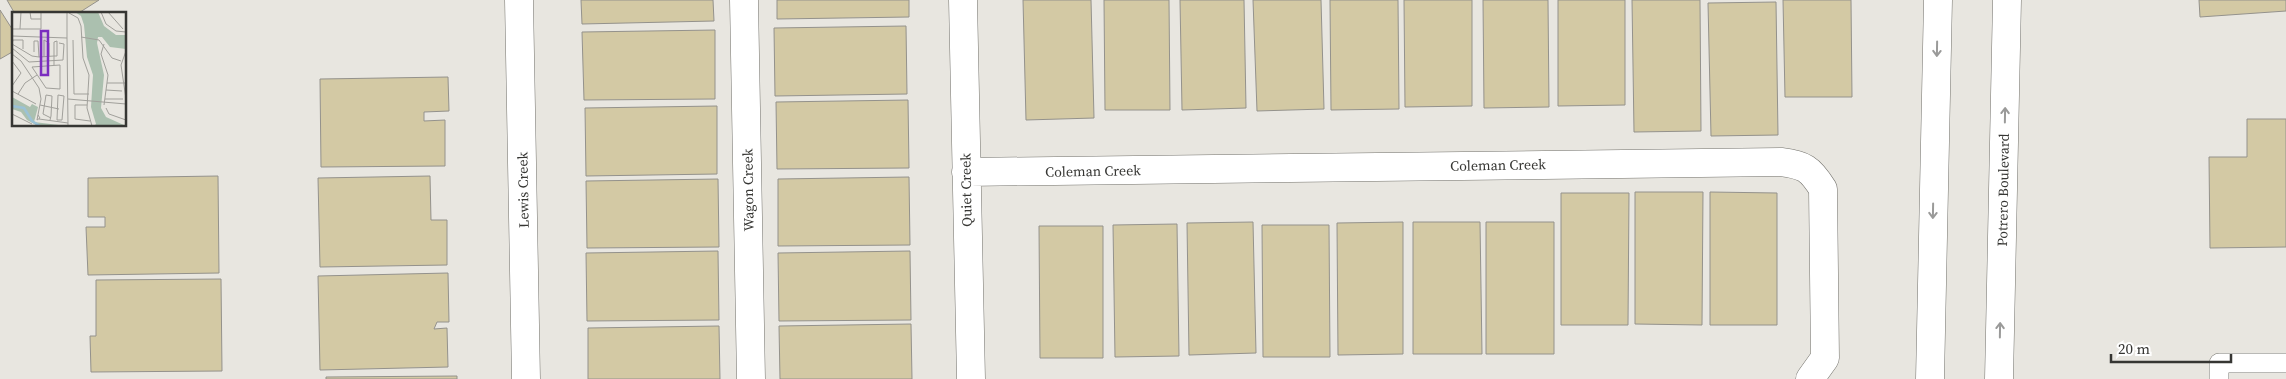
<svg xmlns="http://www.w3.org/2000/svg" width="2286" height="379" font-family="'Source Serif 4',serif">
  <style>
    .building { fill: #d3c9a4; stroke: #94928c }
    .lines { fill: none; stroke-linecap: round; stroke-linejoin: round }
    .service-casing { stroke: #73726c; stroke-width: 20 }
    .minor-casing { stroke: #73726c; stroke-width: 29 }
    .tertiary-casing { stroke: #73726c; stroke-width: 29 }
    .service { stroke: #fff; stroke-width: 19 }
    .minor { stroke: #fff; stroke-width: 28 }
    .tertiary { stroke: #fff; stroke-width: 28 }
    .oneway { stroke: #9a9a99 }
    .labels { text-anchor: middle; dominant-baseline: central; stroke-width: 5; stroke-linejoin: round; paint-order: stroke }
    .street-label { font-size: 14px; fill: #363633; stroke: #fff }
    .inset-river { fill: none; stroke: #9bc2d6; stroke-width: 2.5 }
    .inset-road { fill: none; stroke: #a1a09b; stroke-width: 1 }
    .view { fill: #7b2cbf; fill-opacity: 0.15; stroke: #7b2cbf; stroke-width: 2.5 }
    .inset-edge { fill: none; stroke: #363633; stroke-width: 2.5 }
  </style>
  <rect width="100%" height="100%" fill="#e8e6e0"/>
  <path class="building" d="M 7,0 L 99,0 L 77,14 L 15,14 Z
    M 581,0 L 713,0 L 714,21 L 582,24 Z
    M 777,0 L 909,0 L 909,17 L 777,19 Z
    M 1023,0 L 1091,0 L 1094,118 L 1026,120 Z
    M 1104,0 L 1169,0 L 1170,110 L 1105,110 Z
    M 1180,0 L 1244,0 L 1246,108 L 1182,110 Z
    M 1253,0 L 1321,0 L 1324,109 L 1257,111 Z
    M 1330,0 L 1398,0 L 1399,109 L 1331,110 Z
    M 1404,0 L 1472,0 L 1472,106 L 1405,107 Z
    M 1483,0 L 1548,0 L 1549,107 L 1484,108 Z
    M 1558,0 L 1625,0 L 1625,105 L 1558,106 Z
    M 1632,0 L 1700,0 L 1701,131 L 1634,132 Z
    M 1783,0 L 1851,0 L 1852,97 L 1785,97 Z
    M 2199,0 L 2286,0 L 2286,11 L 2200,17 Z
    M 1776,2 L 1778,135 L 1711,136 L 1708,3 Z
    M 0,10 L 14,32 L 14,51 L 0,59 Z
    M 906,26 L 907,94 L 775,96 L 774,28 Z
    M 715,30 L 715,99 L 584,100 L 582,32 Z
    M 448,77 L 449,111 L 424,112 L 424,121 L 445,120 L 445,166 L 321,167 L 320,79 Z
    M 908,100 L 909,168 L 777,169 L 776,102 Z
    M 717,106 L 717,174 L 586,176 L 585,108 Z
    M 2247,119 L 2286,119 L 2286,247 L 2210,248 L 2209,157 L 2247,157 Z
    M 218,176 L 219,273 L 88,275 L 86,227 L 105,227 L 105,217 L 88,217 L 88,178 Z
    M 430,176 L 431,220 L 447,220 L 447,265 L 320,267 L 318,178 Z
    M 909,177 L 910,245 L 778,246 L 778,179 Z
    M 718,179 L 719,247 L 587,248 L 586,181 Z
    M 1635,192 L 1703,192 L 1702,325 L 1635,324 Z
    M 1710,192 L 1777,193 L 1777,325 L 1710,325 Z
    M 1561,193 L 1629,193 L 1628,325 L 1561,325 Z
    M 1253,222 L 1256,353 L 1189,355 L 1187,223 Z
    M 1403,222 L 1403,354 L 1338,355 L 1337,223 Z
    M 1413,222 L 1480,222 L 1482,354 L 1413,354 Z
    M 1486,222 L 1554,222 L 1554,354 L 1486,354 Z
    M 1177,224 L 1179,356 L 1115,357 L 1113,225 Z
    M 1262,225 L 1329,225 L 1330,357 L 1263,357 Z
    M 1039,226 L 1103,226 L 1103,358 L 1040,358 Z
    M 718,251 L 719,320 L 587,321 L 586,253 Z
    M 910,251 L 911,320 L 779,321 L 778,253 Z
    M 448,273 L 449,322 L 437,322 L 434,329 L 447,328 L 448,367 L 320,370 L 318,276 Z
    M 221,279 L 222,371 L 91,372 L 90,336 L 96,336 L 96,280 Z
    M 911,324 L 912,379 L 780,379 L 779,326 Z
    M 719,326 L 720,379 L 588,379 L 588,328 Z
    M 457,376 L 457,379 L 326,379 L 326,377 Z"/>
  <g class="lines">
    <g class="service-casing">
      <path id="service" d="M 2219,379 L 2219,363 L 2286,363"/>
    </g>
    <g class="minor-casing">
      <path id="minor" d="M 519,0 L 526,379
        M 744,0 L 751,379
        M 963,0 L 971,379
        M 966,172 L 1781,162 C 1804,165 1810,168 1823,189 L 1825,358 L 1810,379"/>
    </g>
    <g class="tertiary-casing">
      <path id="tertiary" d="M 1930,379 L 1938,0
        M 1999,379 L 2007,0"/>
    </g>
    <use href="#service" class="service"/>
    <use href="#minor" class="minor"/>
    <use href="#tertiary" class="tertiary"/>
  </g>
  <defs><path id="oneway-shaft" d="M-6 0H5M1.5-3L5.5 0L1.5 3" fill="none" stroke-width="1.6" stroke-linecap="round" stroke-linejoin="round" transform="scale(1.25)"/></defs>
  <g class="oneway">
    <use href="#oneway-shaft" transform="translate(1937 49) rotate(91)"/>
    <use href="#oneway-shaft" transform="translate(2005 115) rotate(-89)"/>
    <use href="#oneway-shaft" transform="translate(1933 211) rotate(91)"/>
    <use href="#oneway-shaft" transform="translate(2000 330) rotate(-89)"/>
  </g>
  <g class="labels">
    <g class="street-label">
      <text transform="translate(1498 165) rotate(-1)">Coleman Creek</text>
      <text transform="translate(1093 171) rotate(-1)">Coleman Creek</text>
      <text transform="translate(523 190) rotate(-91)">Lewis Creek</text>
      <text transform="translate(748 190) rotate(-91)">Wagon Creek</text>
      <text transform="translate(966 190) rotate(-91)">Quiet Creek</text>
      <text transform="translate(2003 190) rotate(-89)">Potrero Boulevard</text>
    </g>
  </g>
  <g transform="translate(12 12)">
    <rect width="114" height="114" fill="#e8e6e0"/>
    <path d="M 63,0 L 86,0 L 92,14 L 104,23 L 114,23 L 114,37 L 98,35 L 90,25 L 86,25 L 85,31 L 92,63 L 89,96 L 94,105 L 114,114 L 82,114 L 84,112 L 79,95 L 81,63 L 75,45 L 72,13 L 69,4 ZM 0,85 L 18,95 L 20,92 L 26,95 L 22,110 L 55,114 L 26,114 L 15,108 L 9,100 L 0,97 Z" fill="#abc0af"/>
    <path class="inset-river" d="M 0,94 L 12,96 L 20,109 L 28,114"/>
    <path class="inset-road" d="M 18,0 L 19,7 L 29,7M 55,0 L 55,26M 89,0 L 94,12 L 104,19 L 114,20M 96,0 L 111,17M 57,1 L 66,6 L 69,14 L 71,46 L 77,63 L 75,96 L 80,114M 0,17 L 29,17 L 29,0M 8,17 L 9,0M 0,24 L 55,26M 69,25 L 87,28 L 100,46 L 109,49M 55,26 L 56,114M 61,28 L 62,82 L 77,82M 0,32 L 20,44 L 27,45 L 42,44 L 45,44 L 45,29 L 42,30 L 42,53M 0,32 L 1,28 L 11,28 L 11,37M 0,36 L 17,50 L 51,48 L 52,32 L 47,31M 114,39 L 109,53 L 114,87M 22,40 L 22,29 L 26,29 L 27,45M 0,42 L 9,49 L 27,76 L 29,87 L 25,108 L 28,106 L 26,103M 32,45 L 32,28 L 37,31 L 37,44M 0,49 L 9,61 L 0,74M 48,53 L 48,77 L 34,76 L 20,55 ZM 95,71 L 114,71M 94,78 L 110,79M 0,79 L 24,92M 6,82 L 13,71 L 25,63M 46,83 L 52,84 L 50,108 L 45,108 ZM 56,87 L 114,92M 93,87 L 111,87M 28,93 L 47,97M 75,93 L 63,93 L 63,107 L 78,109M 92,93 L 96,63 L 89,42 L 92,32M 94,96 L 97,102 L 114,108M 0,102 L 20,112M 27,107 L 56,111M 38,108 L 39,104 L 40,84 L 34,83 L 31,102 L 39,106"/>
    <path class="view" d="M 29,19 L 36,19 L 36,63 L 29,63 Z"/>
    <rect width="114" height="114" class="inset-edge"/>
  </g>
  <path d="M2111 354v8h120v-8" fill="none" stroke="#363633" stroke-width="2.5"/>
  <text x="2118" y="354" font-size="15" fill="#363633" stroke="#ffffff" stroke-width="4" paint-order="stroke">20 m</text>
</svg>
